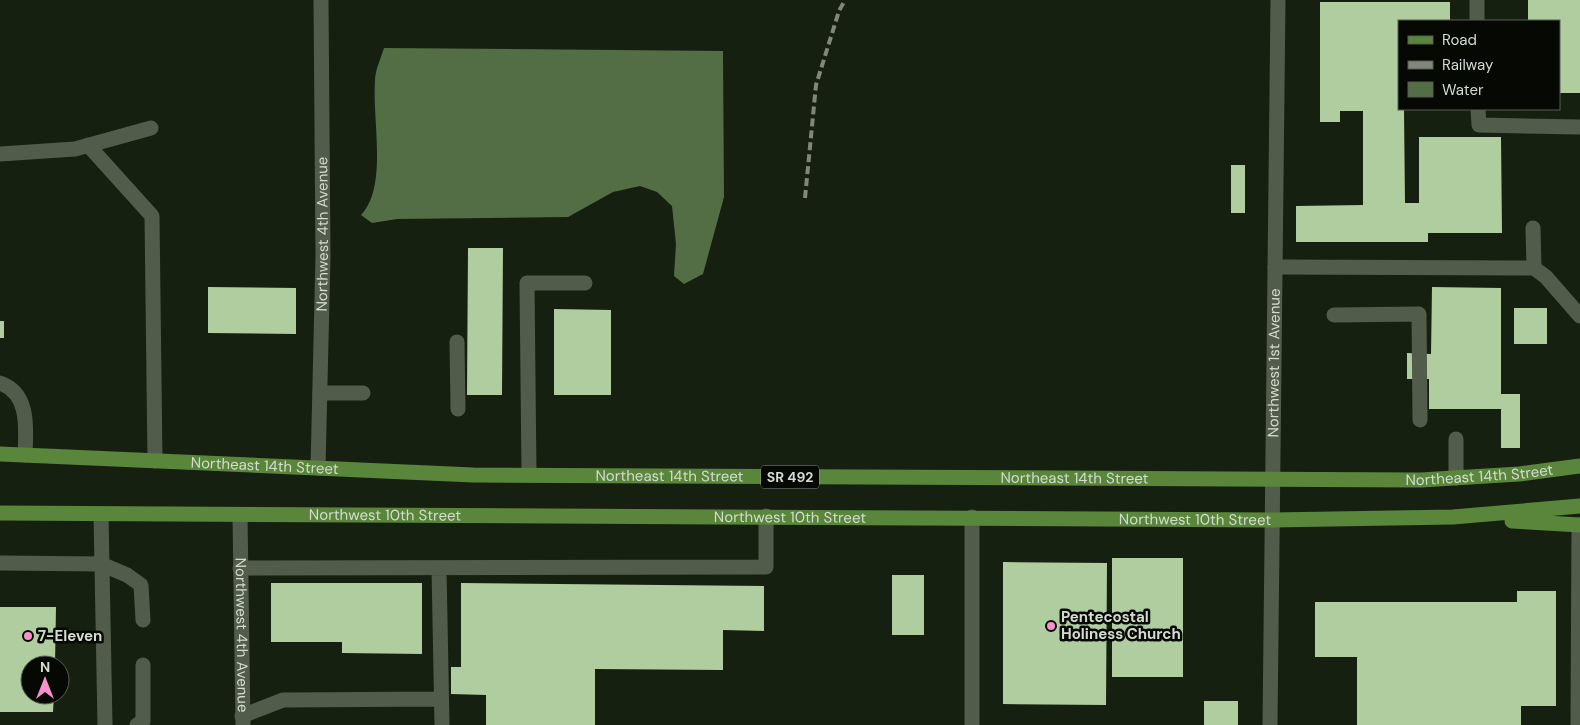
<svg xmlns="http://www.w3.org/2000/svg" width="1580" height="725" font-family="'DM Sans',sans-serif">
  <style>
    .water { fill: #536e44 }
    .building { fill: #afcd9f }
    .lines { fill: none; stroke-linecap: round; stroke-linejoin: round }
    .lane { stroke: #515d4a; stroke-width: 15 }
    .street { stroke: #515d4a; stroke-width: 15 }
    .primary { stroke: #59863a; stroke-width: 15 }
    .rail { stroke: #7f887a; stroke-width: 4; stroke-dasharray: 8 4; stroke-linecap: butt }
    .poi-dot { fill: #f890cc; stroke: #050803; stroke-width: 2 }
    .labels { text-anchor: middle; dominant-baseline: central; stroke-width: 5; stroke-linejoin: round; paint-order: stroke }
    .shield { fill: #050803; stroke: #969c92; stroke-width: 1 }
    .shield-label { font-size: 14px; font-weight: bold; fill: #d4dbd0 }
    .street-label { font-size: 15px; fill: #d4dbd0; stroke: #050803 }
    .poi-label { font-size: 15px; font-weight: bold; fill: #d4dbd0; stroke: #050803; text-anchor: start }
  </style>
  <rect width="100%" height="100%" fill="#162010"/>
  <path class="water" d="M 384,48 L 723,51 L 724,197 L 703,274 L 684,284 L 674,276 L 676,244 L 672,206 L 657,192 L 640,186 L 613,192 L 568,217 L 397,219 L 372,223 L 361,215 C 388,187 372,119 375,81 C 375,70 381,58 384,48 Z"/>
  <path class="building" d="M 1528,0 L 1580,0 L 1580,93 L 1559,93 L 1559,21 L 1528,21 Z
    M 1320,2 L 1450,2 L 1450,21 L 1399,21 L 1399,109 L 1404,109 L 1405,203 L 1419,203 L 1419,137 L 1501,137 L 1502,233 L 1428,233 L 1428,242 L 1296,242 L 1296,206 L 1363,205 L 1363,111 L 1340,111 L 1340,122 L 1320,122 Z
    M 1231,165 L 1245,165 L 1245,213 L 1231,213 Z
    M 468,248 L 503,248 L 502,395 L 467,395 Z
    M 208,287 L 296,288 L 296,334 L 208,333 Z
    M 1432,287 L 1501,288 L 1501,394 L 1520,394 L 1520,448 L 1501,448 L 1501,409 L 1429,409 L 1429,379 L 1407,379 L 1407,353 L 1431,354 Z
    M 1514,308 L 1547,308 L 1547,344 L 1514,344 Z
    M 554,309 L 611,310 L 611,395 L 554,395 Z
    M 0,321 L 4,321 L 4,338 L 0,338 Z
    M 1112,558 L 1183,558 L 1183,677 L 1112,677 Z
    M 1003,562 L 1107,563 L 1106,705 L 1003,704 Z
    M 892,575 L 924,575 L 924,635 L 892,635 Z
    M 271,583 L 422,583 L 422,654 L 342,653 L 342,642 L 271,642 Z
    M 461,583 L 764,586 L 764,631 L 723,630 L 723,670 L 595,669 L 595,725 L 486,725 L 486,695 L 451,694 L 451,667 L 461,667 Z
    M 1517,591 L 1556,591 L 1556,706 L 1521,706 L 1521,725 L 1357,725 L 1357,657 L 1315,657 L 1315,602 L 1517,602 Z
    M 0,607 L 56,607 L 55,665 L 30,665 L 30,695 L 54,695 L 53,712 L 0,712 Z
    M 1204,701 L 1238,701 L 1238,725 L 1204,725 Z"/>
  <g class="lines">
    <path class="lane" d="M 1477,0 L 1477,21
      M 1478,109 L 1479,125 L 1580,127
      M 88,145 L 152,216 L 155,461
      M 0,154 L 75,149 L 151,128
      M 1533,228 L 1534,268
      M 1275,267 L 1534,268 L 1546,277 L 1580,316
      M 1334,315 L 1419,314 L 1420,420
      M 457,342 L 458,409
      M 0,383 C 30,393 26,429 25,455
      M 320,393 L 363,393
      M 529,475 L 527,283 L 585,283
      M 1456,478 L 1456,439
      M 101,514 L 105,725
      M 0,563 L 101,564 L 127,575 L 141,585 L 143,620
      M 240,568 L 766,567 L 766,516
      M 439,568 L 442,725
      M 242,716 L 283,700 L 441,699
      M 137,725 L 143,721 L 143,665
      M 972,725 L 972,517
      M 1578,725 L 1579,525"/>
    <g class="street">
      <path id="s1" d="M 318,468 L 323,256 L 321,0"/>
      <path id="s2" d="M 240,515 L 243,725"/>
      <path id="s3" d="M 1270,725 L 1278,0"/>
    </g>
    <g class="primary">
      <path id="s4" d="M 0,454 L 473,475 L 1421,480 L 1519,474 L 1580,466"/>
      <path id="s5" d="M 0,513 L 1272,520 L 1453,517 L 1580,506"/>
      <path d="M 1512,521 L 1580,525"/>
    </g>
    <path class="rail" d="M 805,198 L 816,85 L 839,11 L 845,0"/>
  </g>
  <g class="poi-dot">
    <circle cx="1051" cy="626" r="5"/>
    <circle cx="28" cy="636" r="5"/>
  </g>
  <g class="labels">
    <rect class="shield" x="761" y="465.5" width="58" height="23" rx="4"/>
    <g class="shield-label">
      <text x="790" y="477">SR 492</text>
    </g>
    <g class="street-label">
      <text stroke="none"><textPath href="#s1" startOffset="234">Northwest 4th Avenue</textPath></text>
      <text stroke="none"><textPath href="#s3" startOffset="362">Northwest 1st Avenue</textPath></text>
      <text stroke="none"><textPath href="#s4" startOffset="265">Northeast 14th Street</textPath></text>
      <text stroke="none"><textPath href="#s4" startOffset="1480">Northeast 14th Street</textPath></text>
      <text stroke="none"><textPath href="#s4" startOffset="670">Northeast 14th Street</textPath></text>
      <text stroke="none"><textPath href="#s4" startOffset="1075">Northeast 14th Street</textPath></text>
      <text stroke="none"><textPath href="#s5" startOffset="385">Northwest 10th Street</textPath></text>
      <text stroke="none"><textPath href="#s5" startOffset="790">Northwest 10th Street</textPath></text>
      <text stroke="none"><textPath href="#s5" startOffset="1195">Northwest 10th Street</textPath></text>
      <text stroke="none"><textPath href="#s2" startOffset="120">Northwest 4th Avenue</textPath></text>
    </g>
    <g class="poi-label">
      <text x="1061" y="617">Pentecostal<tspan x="1061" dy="17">Holiness Church</tspan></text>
      <text x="38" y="636">7-Eleven</text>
    </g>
  </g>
  <rect x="1398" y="20" width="162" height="90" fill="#050803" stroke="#585c55"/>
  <rect x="1408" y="36" width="25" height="8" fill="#59863a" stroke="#585c55"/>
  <text x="1442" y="45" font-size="15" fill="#d4dbd0">Road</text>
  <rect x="1408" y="61" width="25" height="8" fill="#7f887a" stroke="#585c55"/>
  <text x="1442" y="70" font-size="15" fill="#d4dbd0">Railway</text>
  <rect x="1408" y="82" width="25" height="15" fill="#536e44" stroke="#585c55"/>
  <text x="1442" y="95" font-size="15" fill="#d4dbd0">Water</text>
  <g transform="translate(45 680)"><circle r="24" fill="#050803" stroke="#585c55"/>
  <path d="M0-4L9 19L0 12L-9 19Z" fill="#f890cc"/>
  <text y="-8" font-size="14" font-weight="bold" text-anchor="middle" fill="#d4dbd0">N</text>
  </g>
</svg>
